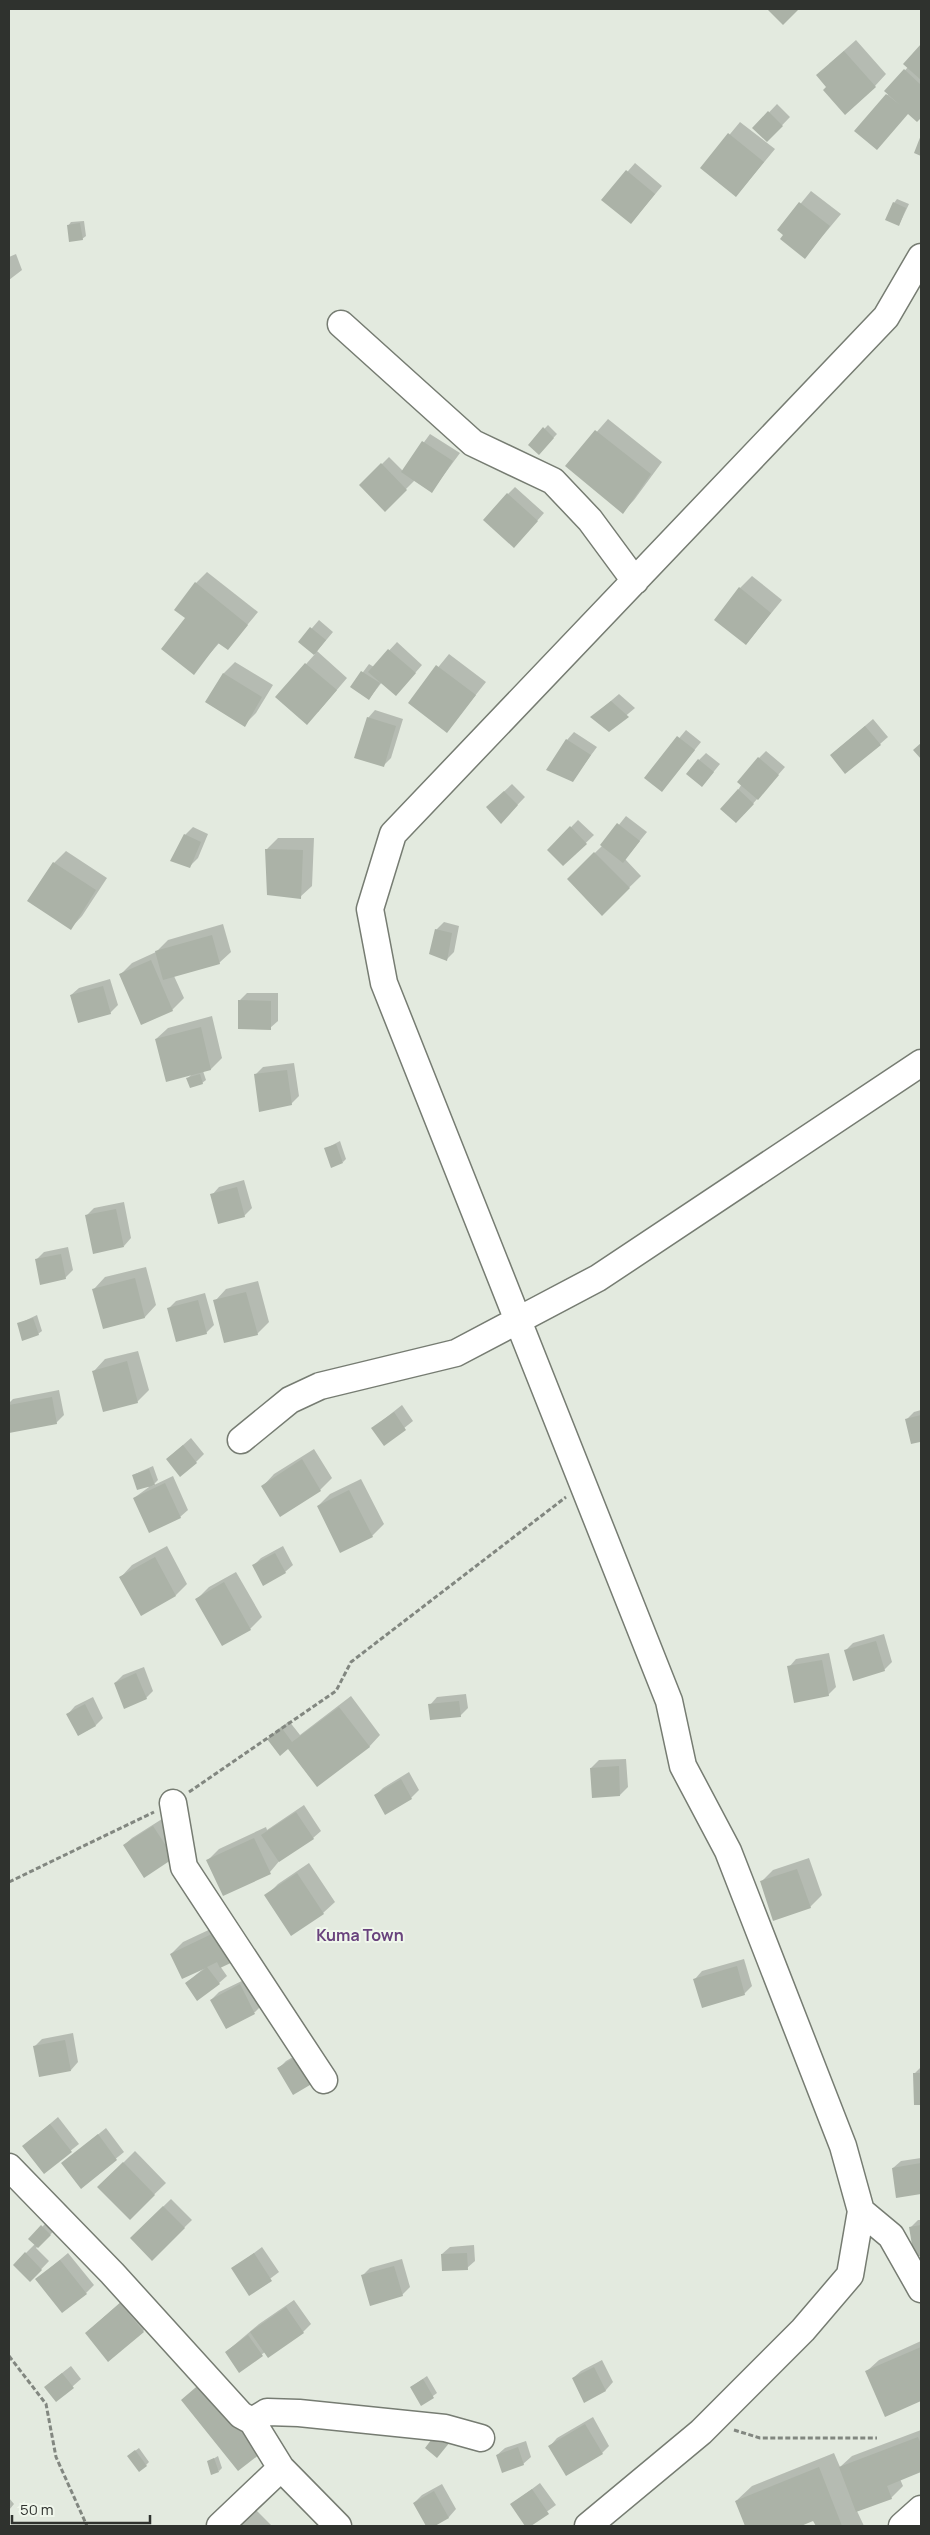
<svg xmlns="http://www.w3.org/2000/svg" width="930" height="2535" font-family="Manrope,sans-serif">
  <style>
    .shadow { fill: #0003 }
    .building { fill: #abb2a7 }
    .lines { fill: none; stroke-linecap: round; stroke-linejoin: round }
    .minor-casing { stroke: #767c72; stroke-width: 29 }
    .path { stroke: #828780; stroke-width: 3; stroke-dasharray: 5 2.5; stroke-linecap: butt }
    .minor { stroke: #fff; stroke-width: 26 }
    .labels { text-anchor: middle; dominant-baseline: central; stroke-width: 4; stroke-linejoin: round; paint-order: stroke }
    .neighbourhood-label { font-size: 16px; font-weight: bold; fill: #69437d; stroke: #f0f7ec }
  </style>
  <rect width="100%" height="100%" fill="#e3eadf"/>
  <path class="shadow" d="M 856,40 L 886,74 L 875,86 L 828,87 L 829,64 Z
    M 921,45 L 921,116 L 917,120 L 909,112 L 856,131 L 889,93 L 886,91 L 908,67 L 905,64 Z
    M 777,104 L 790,117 L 767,141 L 754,128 Z
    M 740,122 L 775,149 L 736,196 L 702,168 Z
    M 635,163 L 662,186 L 631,223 L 603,200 Z
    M 811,191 L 841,214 L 805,257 L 779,230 Z
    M 897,199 L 909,204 L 899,225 L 894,203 Z
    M 84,221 L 86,236 L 82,239 L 68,226 L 71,222 Z
    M 16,254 L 22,270 L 9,280 L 9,257 Z
    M 608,419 L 662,462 L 634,500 L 623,512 L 567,466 Z
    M 548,425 L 557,434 L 539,453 L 529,445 Z
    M 430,434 L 460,453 L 432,491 L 415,480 L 385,510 L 361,485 L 389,457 L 403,471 Z
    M 515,487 L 544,513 L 522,538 L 508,494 Z
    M 207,572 L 258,612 L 228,648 L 220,642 L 193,673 L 187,618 L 196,583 Z
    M 752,576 L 782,600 L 746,644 L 740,588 Z
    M 319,620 L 333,632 L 317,651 L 347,678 L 318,712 L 277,697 L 315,654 L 300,642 Z
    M 397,642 L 422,665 L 403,687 L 382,682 L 369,699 L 352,687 L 369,664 L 374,667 Z
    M 449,654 L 486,682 L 447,731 L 409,703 Z
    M 235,662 L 273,685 L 256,713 L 244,725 L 206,702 L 224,673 Z
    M 619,694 L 635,708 L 609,730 L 592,717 Z
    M 375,710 L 403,719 L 391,758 L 384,765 L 368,718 Z
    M 873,719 L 888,737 L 880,744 L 831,755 Z
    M 686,730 L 701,742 L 662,790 L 646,778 Z
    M 574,732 L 597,747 L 572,781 L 567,740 Z
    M 766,751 L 785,767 L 744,814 L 738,790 L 759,758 Z
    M 706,753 L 720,764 L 702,786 L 699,760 Z
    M 512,784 L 525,797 L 501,822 L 496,799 Z
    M 626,816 L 647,832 L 625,859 L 641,876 L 602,914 L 568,879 L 602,846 Z
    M 578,820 L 594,835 L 563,865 L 549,850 Z
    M 193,827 L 208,834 L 198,858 L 190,866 L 185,835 Z
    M 278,838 L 314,838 L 312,886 L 300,897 L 266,850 Z
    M 66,851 L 107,878 L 82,916 L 71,928 L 54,863 Z
    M 444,922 L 459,926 L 454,952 L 447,959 L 436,930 Z
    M 223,924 L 231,952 L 219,963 L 174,976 L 184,998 L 172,1010 L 121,974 L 132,963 L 156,952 L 168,940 Z
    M 110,979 L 118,1005 L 110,1013 L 71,995 L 79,988 Z
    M 247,993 L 278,993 L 278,1021 L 270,1028 L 240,1000 Z
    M 212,1016 L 222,1058 L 211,1069 L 203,1071 L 206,1080 L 202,1083 L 188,1078 L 192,1074 L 156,1039 L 168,1028 Z
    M 294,1063 L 299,1096 L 291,1104 L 255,1075 L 263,1067 Z
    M 340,1141 L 346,1159 L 343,1162 L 325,1149 Z
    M 244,1180 L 252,1208 L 244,1216 L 212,1195 L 219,1187 Z
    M 124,1202 L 131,1238 L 124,1246 L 86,1216 L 94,1208 Z
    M 68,1247 L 73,1270 L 65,1278 L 36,1260 L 44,1252 Z
    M 146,1267 L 156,1305 L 145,1317 L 104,1327 L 94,1289 L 105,1277 Z
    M 258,1281 L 269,1322 L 257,1334 L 215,1301 L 226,1289 Z
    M 205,1293 L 214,1325 L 206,1333 L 169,1308 L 176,1301 Z
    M 37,1315 L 42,1331 L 38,1334 L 18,1324 Z
    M 138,1351 L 149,1390 L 137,1402 L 94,1371 L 105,1359 Z
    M 59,1390 L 64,1415 L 56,1423 L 10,1432 L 9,1403 L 13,1399 Z
    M 402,1405 L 413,1421 L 384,1444 L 373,1428 Z
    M 921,1410 L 921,1444 L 907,1419 L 914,1412 Z
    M 191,1438 L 204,1454 L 196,1462 L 167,1459 Z
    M 314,1449 L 332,1478 L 320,1490 L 281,1515 L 263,1486 L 274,1474 Z
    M 153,1466 L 158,1480 L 152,1486 L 173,1476 L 188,1510 L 180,1517 L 134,1498 L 149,1487 L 133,1475 Z
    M 361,1479 L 384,1524 L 372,1536 L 318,1506 L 330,1494 Z
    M 167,1546 L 187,1584 L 176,1595 L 141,1614 L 121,1577 L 132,1565 Z
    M 283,1546 L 293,1565 L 285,1572 L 254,1565 L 261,1558 Z
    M 236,1572 L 262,1617 L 250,1629 L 197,1599 L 209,1587 Z
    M 884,1634 L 892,1662 L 884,1670 L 845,1651 L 853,1643 Z
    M 829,1653 L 836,1687 L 828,1695 L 789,1667 L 796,1659 Z
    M 144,1667 L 153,1691 L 146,1698 L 115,1683 L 123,1675 Z
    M 466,1694 L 468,1708 L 460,1716 L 430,1705 L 437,1697 Z
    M 351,1696 L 380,1735 L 369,1747 L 288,1747 L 268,1739 L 289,1721 L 300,1735 Z
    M 93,1697 L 103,1718 L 96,1725 L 78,1735 L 68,1714 L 75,1706 Z
    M 626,1759 L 628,1787 L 620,1795 L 591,1768 L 599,1760 Z
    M 409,1772 L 419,1790 L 411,1798 L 386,1813 L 375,1796 L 383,1788 Z
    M 304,1805 L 321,1831 L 313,1838 L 281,1859 L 270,1872 L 207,1861 L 219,1849 L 266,1827 L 267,1830 Z
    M 162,1819 L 181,1850 L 124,1845 L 132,1838 Z
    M 809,1858 L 822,1895 L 810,1907 L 761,1882 L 773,1870 Z
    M 309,1863 L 335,1902 L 323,1913 L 266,1896 L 278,1884 Z
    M 232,1919 L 220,1966 L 227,1976 L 219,1983 L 186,1983 L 203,1969 L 171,1954 L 183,1942 Z
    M 744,1959 L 752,1986 L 744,1994 L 695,1979 L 702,1971 Z
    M 248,1978 L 262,2005 L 255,2012 L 226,2028 L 211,2000 L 219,1992 Z
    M 73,2033 L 78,2062 L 71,2070 L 34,2047 L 42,2039 Z
    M 307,2049 L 322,2073 L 279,2068 L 286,2061 Z
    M 921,2067 L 921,2103 L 915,2104 L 914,2074 Z
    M 58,2117 L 79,2144 L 44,2172 L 24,2146 Z
    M 106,2128 L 124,2152 L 81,2187 L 63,2163 Z
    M 135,2151 L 166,2183 L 130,2218 L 99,2187 Z
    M 921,2158 L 921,2193 L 897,2196 L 893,2168 L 901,2161 Z
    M 171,2199 L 192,2220 L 152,2259 L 131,2238 Z
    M 918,2220 L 921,2220 L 921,2254 L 915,2255 L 910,2228 Z
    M 46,2223 L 54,2231 L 36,2248 L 49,2261 L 30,2281 L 14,2265 L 35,2244 L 30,2239 Z
    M 474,2245 L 475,2261 L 467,2268 L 442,2254 L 450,2247 Z
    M 262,2247 L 279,2272 L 250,2294 L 233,2269 Z
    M 68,2253 L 94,2285 L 86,2293 L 37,2279 Z
    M 402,2259 L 410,2287 L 402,2295 L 362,2276 L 370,2268 Z
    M 132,2292 L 155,2320 L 143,2331 L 86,2333 Z
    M 294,2300 L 311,2324 L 303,2332 L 265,2352 L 239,2371 L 226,2352 L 259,2324 Z
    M 921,2341 L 921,2400 L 885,2415 L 867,2371 L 879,2360 Z
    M 602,2360 L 613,2382 L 606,2390 L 584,2401 L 573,2378 L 581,2371 Z
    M 71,2366 L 81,2379 L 56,2401 L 53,2380 Z
    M 427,2376 L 437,2393 L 422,2404 L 411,2387 Z
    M 593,2417 L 609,2446 L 602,2453 L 550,2446 L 557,2438 Z
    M 921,2430 L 921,2471 L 900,2479 L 903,2486 L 891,2498 L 857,2511 L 864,2526 L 817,2526 L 814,2520 L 798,2526 L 746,2526 L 736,2501 L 752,2486 L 834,2453 L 840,2467 L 852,2456 Z
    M 526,2441 L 531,2457 L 523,2464 L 497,2455 L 505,2448 Z
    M 139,2448 L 149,2462 L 146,2465 L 132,2453 Z
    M 218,2456 L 222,2468 L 219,2471 L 208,2462 Z
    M 540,2483 L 556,2505 L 527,2526 L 512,2504 Z
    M 442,2484 L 456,2509 L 449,2517 L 433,2526 L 428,2526 L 414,2503 L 422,2495 Z
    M 9,2498 L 14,2504 L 9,2510 Z
    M 256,2510 L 272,2526 L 239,2526 Z"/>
  <path class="building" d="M 767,9 L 799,9 L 783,25 Z
    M 921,44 L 921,80 L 903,64 Z
    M 844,51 L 876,87 L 845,115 L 823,90 L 826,87 L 816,75 Z
    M 904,69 L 921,85 L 921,118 L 917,122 L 908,114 L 877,150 L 854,131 L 886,94 L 900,105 L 884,91 Z
    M 768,111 L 783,126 L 767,142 L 752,128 Z
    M 728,133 L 764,162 L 736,197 L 700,168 Z
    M 921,135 L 921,156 L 914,153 Z
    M 626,170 L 655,194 L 631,224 L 601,200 Z
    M 799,202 L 830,226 L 805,259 L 780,239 L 783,235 L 777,230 Z
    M 893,202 L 906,208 L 899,226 L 885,220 Z
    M 80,223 L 83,240 L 69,242 L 67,225 Z
    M 543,427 L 554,438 L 539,455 L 528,445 Z
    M 595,430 L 651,474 L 623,514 L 565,466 Z
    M 422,441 L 453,461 L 432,493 L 401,472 Z
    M 381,463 L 407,490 L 385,512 L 359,485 Z
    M 507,493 L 538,521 L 514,548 L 483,520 Z
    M 195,582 L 248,625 L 228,650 L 218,643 L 194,675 L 161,649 L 185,618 L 174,610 Z
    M 739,587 L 771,613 L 746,645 L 714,620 Z
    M 310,627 L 326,640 L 314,655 L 298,642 Z
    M 388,649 L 416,673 L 396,696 L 368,672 Z
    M 305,663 L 337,690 L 307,725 L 275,697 Z
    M 436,665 L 476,695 L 447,733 L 408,703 Z
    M 361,671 L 380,683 L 369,700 L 350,687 Z
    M 223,673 L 262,697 L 245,727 L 205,702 Z
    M 611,701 L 629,717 L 609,732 L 590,717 Z
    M 367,717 L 396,726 L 384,767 L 354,758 Z
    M 865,726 L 881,745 L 845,774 L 830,755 Z
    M 677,736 L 695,750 L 662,792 L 644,778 Z
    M 566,739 L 591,755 L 573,782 L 546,770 Z
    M 921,743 L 921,759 L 913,750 Z
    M 758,757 L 779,775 L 758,800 L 737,782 Z
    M 698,759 L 714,772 L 702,787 L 686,774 Z
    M 738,789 L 754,804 L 736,823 L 720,809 Z
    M 504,791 L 518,805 L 501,824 L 486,807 Z
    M 617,823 L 640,841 L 623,863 L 600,845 Z
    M 570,826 L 587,844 L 563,866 L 547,850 Z
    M 184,834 L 201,842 L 190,868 L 170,861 Z
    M 265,849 L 303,850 L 301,899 L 267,895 Z
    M 594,852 L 630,888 L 602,916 L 567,879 Z
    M 53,862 L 96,890 L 71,930 L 27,901 Z
    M 435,929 L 452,933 L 447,961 L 429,954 Z
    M 212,935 L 220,964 L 163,980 L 155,951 Z
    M 151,960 L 173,1011 L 141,1025 L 119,974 Z
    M 103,986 L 111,1014 L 78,1023 L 70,995 Z
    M 238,1000 L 271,1001 L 271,1030 L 238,1029 Z
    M 201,1027 L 211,1070 L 166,1082 L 155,1039 Z
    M 287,1070 L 292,1105 L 259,1112 L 254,1074 Z
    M 200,1074 L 203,1084 L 190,1088 L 186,1078 Z
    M 336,1144 L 343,1163 L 331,1168 L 324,1148 Z
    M 237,1187 L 245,1217 L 218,1224 L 210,1194 Z
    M 116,1209 L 124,1247 L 93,1254 L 85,1215 Z
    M 61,1254 L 66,1279 L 40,1285 L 35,1259 Z
    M 135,1278 L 145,1318 L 103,1329 L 92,1289 Z
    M 246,1292 L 258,1335 L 224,1343 L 213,1300 Z
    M 198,1300 L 207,1334 L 176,1342 L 167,1308 Z
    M 33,1318 L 39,1335 L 22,1341 L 17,1323 Z
    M 127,1361 L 138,1403 L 103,1412 L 92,1371 Z
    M 52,1397 L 57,1424 L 9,1433 L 9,1405 Z
    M 394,1412 L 406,1430 L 384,1446 L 371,1428 Z
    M 921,1415 L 921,1446 L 920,1442 L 911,1444 L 905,1419 Z
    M 183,1445 L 197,1463 L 180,1477 L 166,1459 Z
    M 302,1459 L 321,1491 L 280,1517 L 261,1486 Z
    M 149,1469 L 155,1485 L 137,1490 L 132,1475 Z
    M 165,1483 L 181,1518 L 149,1533 L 133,1498 Z
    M 349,1490 L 373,1537 L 340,1553 L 317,1506 Z
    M 275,1553 L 286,1573 L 263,1586 L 252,1565 Z
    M 155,1557 L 176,1596 L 141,1616 L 119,1577 Z
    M 224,1582 L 251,1630 L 222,1646 L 195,1599 Z
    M 876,1641 L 885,1671 L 853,1681 L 844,1650 Z
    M 822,1660 L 829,1696 L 794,1703 L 787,1666 Z
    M 136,1673 L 147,1699 L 124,1709 L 114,1683 Z
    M 459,1701 L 461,1717 L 430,1720 L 428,1704 Z
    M 85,1704 L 96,1726 L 78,1736 L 66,1714 Z
    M 339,1707 L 370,1747 L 317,1787 L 288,1749 L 280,1756 L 267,1739 L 281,1727 L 292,1742 Z
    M 619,1766 L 620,1796 L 592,1798 L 590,1768 Z
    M 401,1779 L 412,1799 L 385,1815 L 374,1795 Z
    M 296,1812 L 314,1839 L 279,1862 L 261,1835 Z
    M 153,1826 L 174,1858 L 144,1878 L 123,1845 Z
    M 254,1838 L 271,1874 L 223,1896 L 206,1860 Z
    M 797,1869 L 811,1908 L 773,1921 L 760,1881 Z
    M 297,1873 L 324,1914 L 291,1936 L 264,1895 Z
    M 220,1930 L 235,1961 L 220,1968 L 217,1962 L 207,1967 L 220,1984 L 197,2001 L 185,1983 L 206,1968 L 182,1979 L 170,1954 Z
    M 737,1966 L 745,1995 L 702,2008 L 693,1979 Z
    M 240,1984 L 255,2014 L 226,2029 L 210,2000 Z
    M 65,2040 L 71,2071 L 39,2077 L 33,2046 Z
    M 299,2055 L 315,2082 L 293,2095 L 277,2068 Z
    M 913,2073 L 921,2073 L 921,2105 L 914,2105 Z
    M 50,2124 L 72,2152 L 44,2174 L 22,2146 Z
    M 98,2134 L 117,2160 L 81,2189 L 61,2163 Z
    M 123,2162 L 155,2195 L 130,2220 L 97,2187 Z
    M 921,2163 L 921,2194 L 896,2198 L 892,2168 Z
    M 163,2206 L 185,2228 L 152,2261 L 130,2238 Z
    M 41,2225 L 51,2235 L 38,2248 L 28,2239 Z
    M 921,2225 L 921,2256 L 914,2257 L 909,2227 Z
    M 25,2252 L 42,2270 L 30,2282 L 13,2265 Z
    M 254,2253 L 272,2281 L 249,2296 L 231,2268 Z
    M 467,2253 L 468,2270 L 442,2271 L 441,2254 Z
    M 60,2260 L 87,2294 L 62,2313 L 35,2279 Z
    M 394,2266 L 403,2296 L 370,2306 L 361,2275 Z
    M 120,2303 L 144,2332 L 108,2362 L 85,2333 Z
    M 286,2307 L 304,2333 L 268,2358 L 250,2332 Z
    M 248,2335 L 263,2356 L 239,2373 L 225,2352 Z
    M 921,2347 L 921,2401 L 885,2417 L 865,2371 Z
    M 594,2367 L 606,2391 L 584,2403 L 572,2378 Z
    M 62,2373 L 74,2388 L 56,2402 L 44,2387 Z
    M 423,2379 L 434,2398 L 421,2406 L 410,2387 Z
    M 202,2382 L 260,2454 L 238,2471 L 181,2400 Z
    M 585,2424 L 603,2454 L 566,2476 L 548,2446 Z
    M 438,2431 L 450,2442 L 437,2458 L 425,2448 Z
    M 918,2437 L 921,2444 L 921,2472 L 887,2486 L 892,2499 L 856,2512 L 839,2467 Z
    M 518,2447 L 524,2465 L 502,2473 L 496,2455 Z
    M 135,2450 L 147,2466 L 139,2472 L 127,2456 Z
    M 214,2458 L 219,2472 L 211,2475 L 207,2461 Z
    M 819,2467 L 842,2526 L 816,2526 L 813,2521 L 801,2526 L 745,2526 L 735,2501 Z
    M 532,2489 L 549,2514 L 531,2526 L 525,2526 L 510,2504 Z
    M 434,2491 L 449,2518 L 435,2526 L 426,2526 L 413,2503 Z"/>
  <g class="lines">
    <g class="minor-casing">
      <path id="minor" d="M 341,324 L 473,443 L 553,481 L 590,520 L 635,581
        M 241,1440 L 290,1400 L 320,1386 L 456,1353 L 598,1278 L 921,1063
        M 173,1803 L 184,1867 L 324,2080
        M 9,2167 L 112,2273 L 241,2415 L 252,2421 L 281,2468 L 338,2526
        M 861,2211 L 891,2236 L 921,2289
        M 252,2421 L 267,2412 L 299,2413 L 445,2428 L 481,2438
        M 220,2526 L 281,2468
        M 588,2526 L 701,2432 L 803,2330 L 850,2275 L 861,2211 L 843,2146 L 728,1851 L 683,1766 L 669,1701 L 384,983 L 370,909 L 393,834 L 886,317 L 921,257
        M 902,2526 L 921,2509"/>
    </g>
    <path class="path" d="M 189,1792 L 336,1691 L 351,1662 L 566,1497
      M 9,1882 L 154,1812
      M 9,2356 L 46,2404 L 56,2457 L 87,2526
      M 734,2430 L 760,2438 L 877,2438"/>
    <use href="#minor" class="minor"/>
  </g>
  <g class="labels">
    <g class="neighbourhood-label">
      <text x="360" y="1935">Kuma Town</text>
    </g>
  </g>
  <rect width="930" height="2535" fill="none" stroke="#2f322e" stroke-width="20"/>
  <path d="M12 2515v8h138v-8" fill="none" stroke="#2f322e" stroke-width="2.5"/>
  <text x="20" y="2515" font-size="15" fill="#2f322e" stroke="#f0f7ec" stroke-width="4" paint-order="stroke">50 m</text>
</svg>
